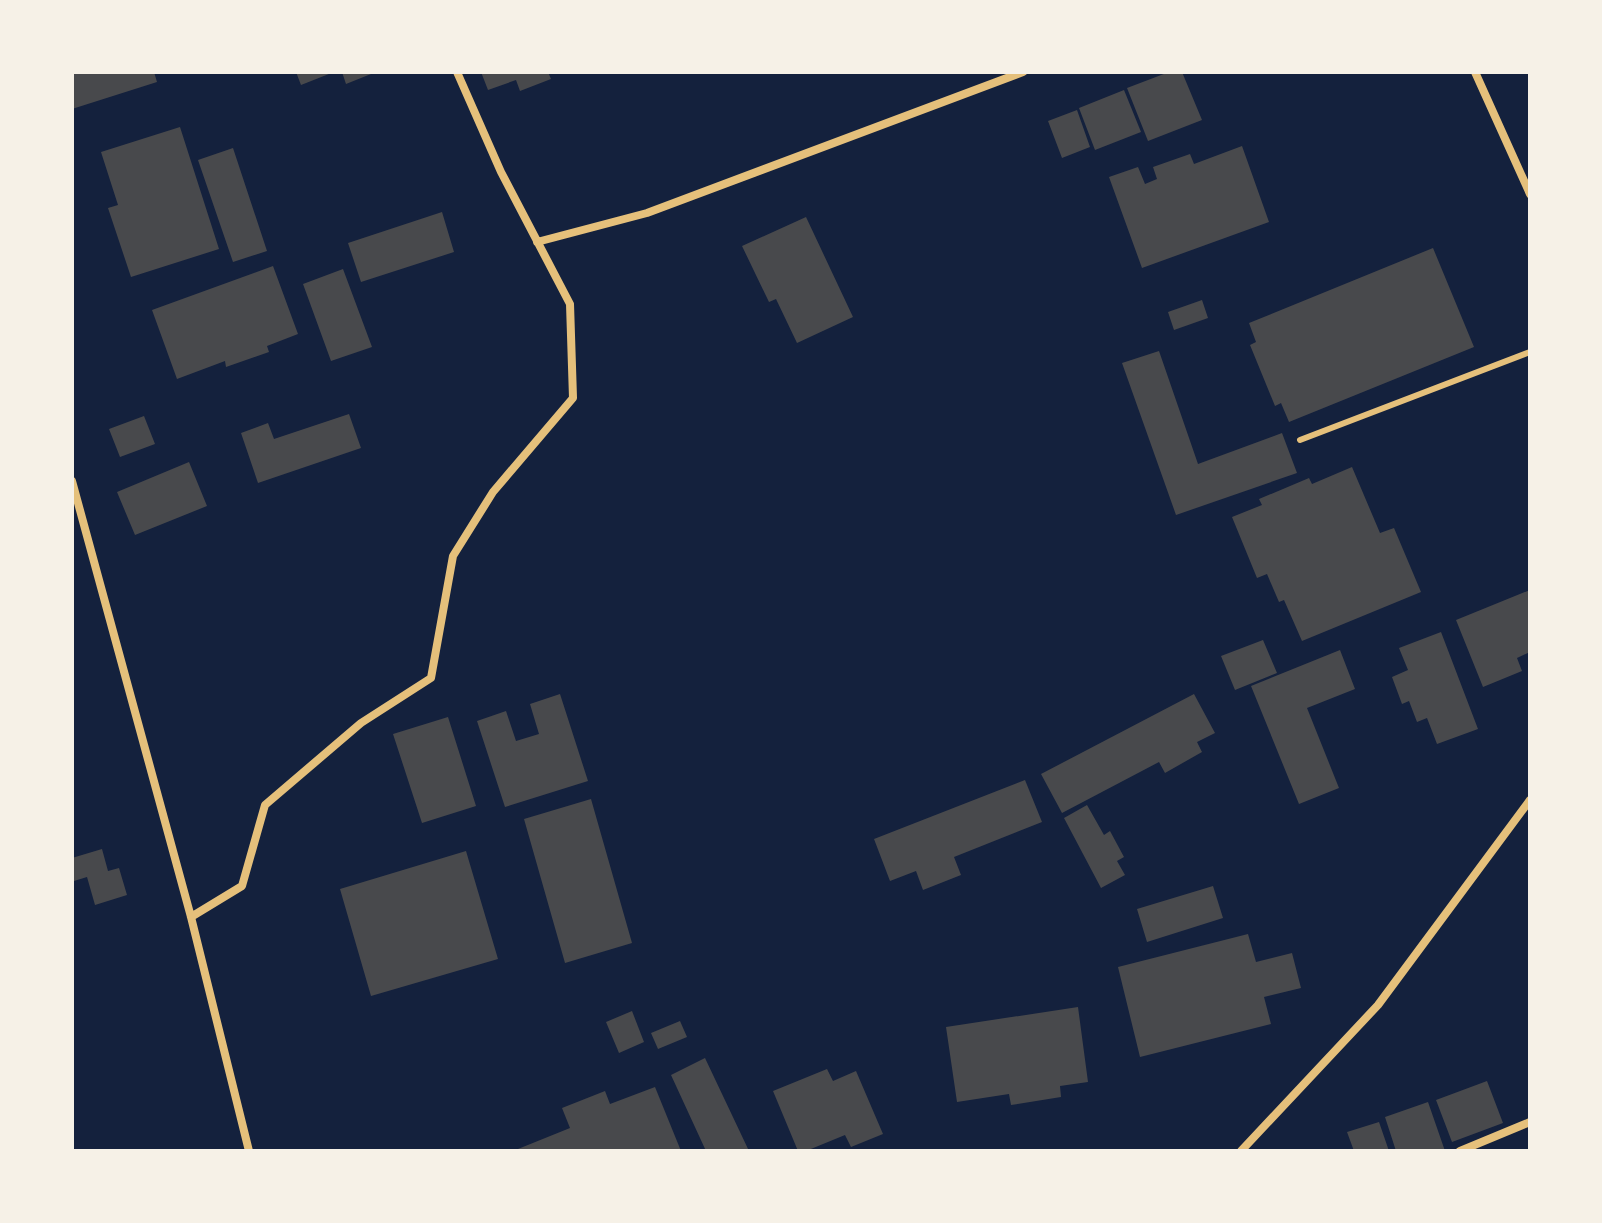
<svg xmlns="http://www.w3.org/2000/svg" width="1602" height="1223" font-family="Lato,sans-serif">
  <style>
    .building { fill: #48494c }
    .lines { fill: none; stroke-linecap: round; stroke-linejoin: round }
    .service { stroke: #e5c07b; stroke-width: 6 }
    .minor { stroke: #e5c07b; stroke-width: 8 }
  </style>
  <rect width="100%" height="100%" fill="#14213d"/>
  <path class="building" d="M 72,72 L 154,72 L 157,82 L 72,109 Z
    M 296,72 L 334,72 L 301,85 Z
    M 342,72 L 376,72 L 346,84 Z
    M 481,72 L 548,72 L 551,79 L 520,91 L 516,80 L 488,90 Z
    M 1169,72 L 1182,72 L 1202,120 L 1148,141 L 1127,88 Z
    M 1124,90 L 1141,132 L 1095,150 L 1079,108 Z
    M 1077,110 L 1090,147 L 1062,158 L 1048,121 Z
    M 180,127 L 219,249 L 131,277 L 108,208 L 118,205 L 101,152 Z
    M 1242,146 L 1269,222 L 1142,268 L 1109,177 L 1138,167 L 1145,184 L 1157,179 L 1153,167 L 1190,154 L 1194,164 Z
    M 233,148 L 267,251 L 233,262 L 198,160 Z
    M 442,212 L 454,252 L 361,282 L 348,243 Z
    M 806,217 L 853,317 L 797,343 L 776,299 L 769,302 L 742,246 Z
    M 1433,248 L 1474,347 L 1289,422 L 1281,403 L 1275,406 L 1250,345 L 1256,342 L 1249,323 Z
    M 273,266 L 298,334 L 267,346 L 269,352 L 226,367 L 225,361 L 177,379 L 152,310 Z
    M 343,269 L 372,347 L 331,361 L 303,284 Z
    M 1202,300 L 1208,318 L 1174,330 L 1168,312 Z
    M 1159,351 L 1198,464 L 1282,433 L 1297,473 L 1176,515 L 1122,363 Z
    M 349,414 L 361,448 L 258,483 L 241,433 L 268,423 L 274,439 Z
    M 144,416 L 155,444 L 120,457 L 109,429 Z
    M 189,462 L 207,506 L 135,535 L 117,492 Z
    M 1352,467 L 1380,533 L 1394,528 L 1421,592 L 1302,641 L 1284,600 L 1279,602 L 1267,574 L 1257,578 L 1232,517 L 1262,505 L 1259,499 L 1309,478 L 1312,484 Z
    M 1530,590 L 1530,652 L 1517,658 L 1522,671 L 1483,687 L 1456,620 Z
    M 1441,632 L 1478,729 L 1437,744 L 1427,718 L 1417,722 L 1409,701 L 1402,704 L 1392,677 L 1408,670 L 1399,648 Z
    M 1263,640 L 1277,673 L 1235,690 L 1221,656 Z
    M 1340,650 L 1355,689 L 1307,708 L 1339,788 L 1299,804 L 1251,686 Z
    M 560,694 L 588,781 L 505,807 L 477,721 L 506,711 L 516,741 L 539,734 L 530,704 Z
    M 1194,694 L 1215,733 L 1197,742 L 1202,752 L 1165,773 L 1159,762 L 1062,813 L 1041,774 Z
    M 448,717 L 476,806 L 422,823 L 393,734 Z
    M 1025,780 L 1042,822 L 954,857 L 961,875 L 923,890 L 916,871 L 890,881 L 874,839 Z
    M 591,799 L 632,943 L 565,963 L 524,819 Z
    M 1087,805 L 1104,835 L 1110,831 L 1124,857 L 1117,861 L 1125,875 L 1101,888 L 1064,818 Z
    M 102,849 L 108,871 L 119,868 L 127,895 L 95,905 L 87,877 L 74,881 L 72,858 Z
    M 466,851 L 498,959 L 371,996 L 340,889 Z
    M 1213,886 L 1223,918 L 1147,942 L 1137,909 Z
    M 1248,934 L 1256,962 L 1292,953 L 1301,988 L 1264,997 L 1271,1024 L 1140,1057 L 1118,967 Z
    M 1078,1007 L 1088,1082 L 1060,1086 L 1061,1097 L 1011,1105 L 1009,1094 L 957,1102 L 946,1027 Z
    M 632,1011 L 644,1042 L 619,1053 L 606,1022 Z
    M 680,1021 L 687,1037 L 658,1049 L 651,1033 Z
    M 705,1058 L 749,1151 L 706,1151 L 671,1075 Z
    M 827,1069 L 833,1081 L 856,1071 L 883,1134 L 851,1147 L 845,1135 L 806,1151 L 798,1151 L 773,1091 Z
    M 1487,1081 L 1503,1123 L 1452,1142 L 1436,1100 Z
    M 655,1087 L 681,1151 L 513,1151 L 570,1128 L 562,1108 L 605,1091 L 610,1104 Z
    M 1428,1102 L 1445,1151 L 1396,1151 L 1385,1117 Z
    M 1379,1122 L 1389,1151 L 1354,1151 L 1347,1132 Z"/>
  <g class="lines">
    <path class="service" d="M 1300,440 L 1530,352"/>
    <path class="minor" d="M 1475,72 L 1530,194
      M 537,242 L 647,213 L 1023,72
      M 72,481 L 191,917 L 249,1151
      M 191,917 L 242,886 L 265,805 L 361,723 L 431,678 L 453,556 L 493,492 L 573,398 L 570,304 L 501,172 L 457,72
      M 1241,1151 L 1378,1005 L 1530,800
      M 1460,1151 L 1530,1122"/>
  </g>
  <rect width="1602" height="1223" fill="none" stroke="#f6f1e7" stroke-width="148"/>
</svg>
